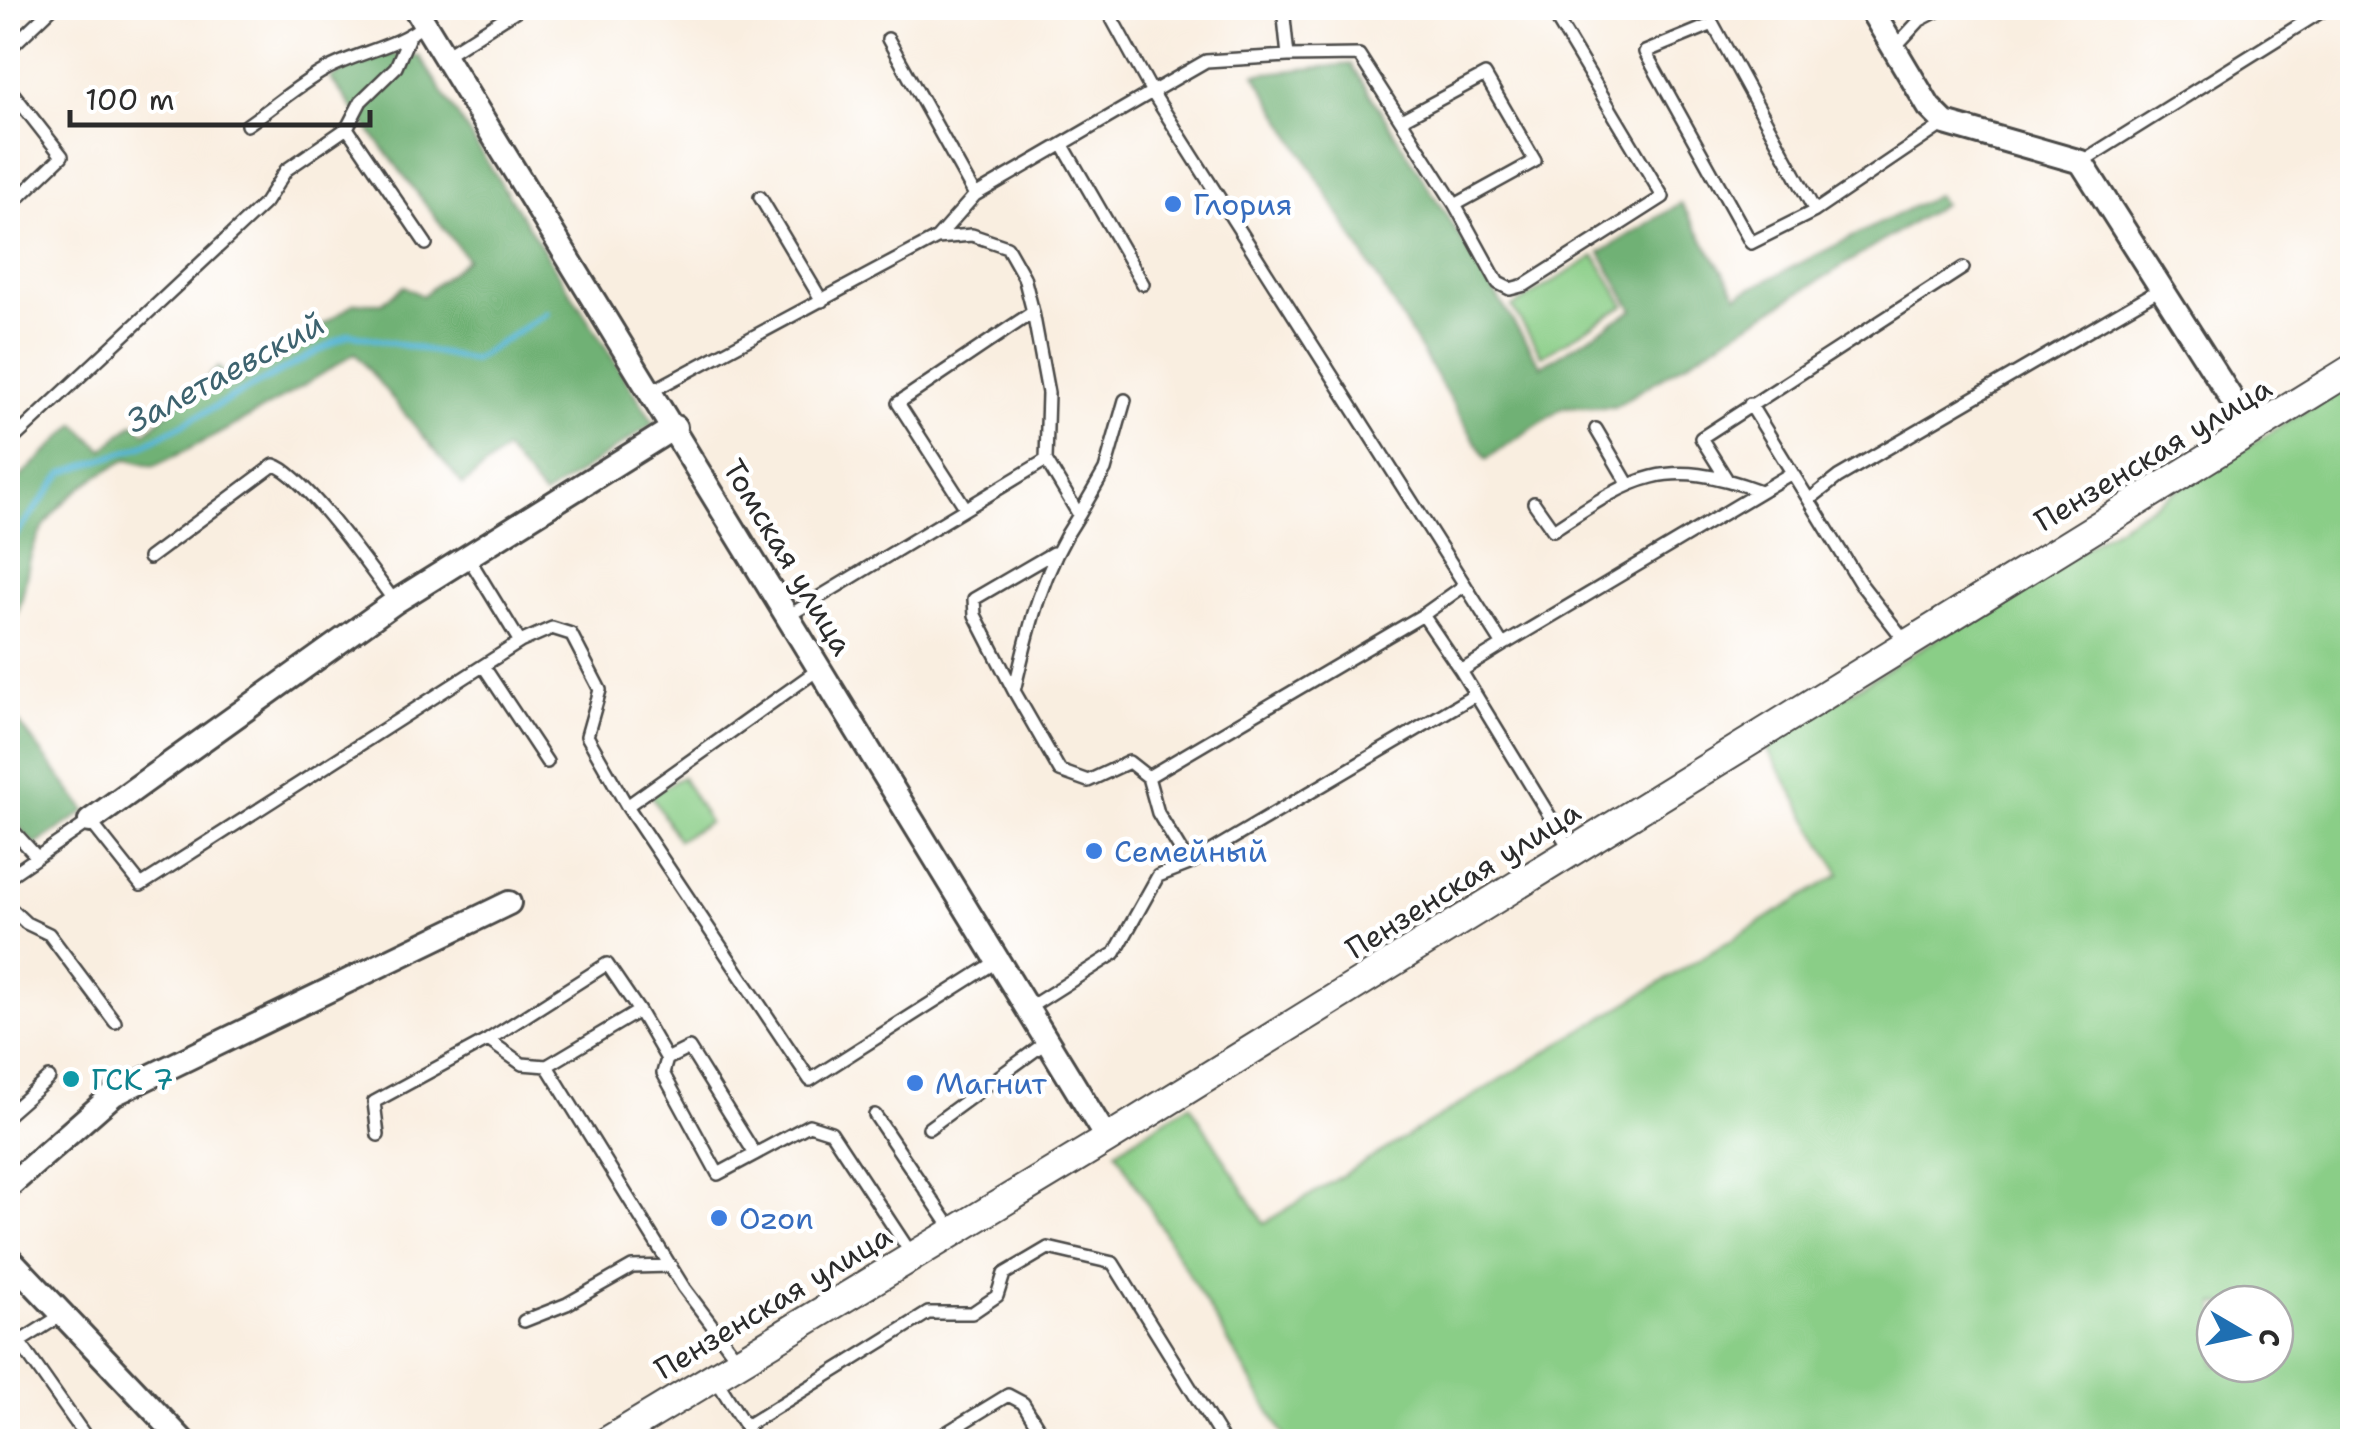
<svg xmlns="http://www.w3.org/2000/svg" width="2360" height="1449" font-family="'Shantell Sans',sans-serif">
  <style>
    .green { fill: #8ace87; stroke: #5a7c59; stroke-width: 2.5; fill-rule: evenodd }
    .forest { fill: #6fb174; stroke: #4d6e50; stroke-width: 2.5 }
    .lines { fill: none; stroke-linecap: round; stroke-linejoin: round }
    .stream { stroke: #57b6d6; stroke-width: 6 }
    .service-casing { stroke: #4a4846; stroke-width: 16 }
    .minor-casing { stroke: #4a4846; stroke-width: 28 }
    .tertiary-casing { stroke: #4a4846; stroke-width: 32 }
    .service { stroke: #fff; stroke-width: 11 }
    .minor { stroke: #fff; stroke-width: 22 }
    .tertiary { stroke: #fff; stroke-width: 28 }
    .shop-dot { fill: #3f7fe0; stroke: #fff; stroke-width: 4 }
    .culture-dot { fill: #0f9aa8; stroke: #fff; stroke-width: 4 }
    .labels { text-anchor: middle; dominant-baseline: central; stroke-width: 9; stroke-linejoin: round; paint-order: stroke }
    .shop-label { font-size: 30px; fill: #366cbe; stroke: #fff; text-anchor: start }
    .street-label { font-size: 30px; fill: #2b2b2b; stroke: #fff }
    .culture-label { font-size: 30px; fill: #0d838f; stroke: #fff; text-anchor: start }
    .water-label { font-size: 32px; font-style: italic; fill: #3d636f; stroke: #fff }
  </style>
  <rect width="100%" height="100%" fill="#fff"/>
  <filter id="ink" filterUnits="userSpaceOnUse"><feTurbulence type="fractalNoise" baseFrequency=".01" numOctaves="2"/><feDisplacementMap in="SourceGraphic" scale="20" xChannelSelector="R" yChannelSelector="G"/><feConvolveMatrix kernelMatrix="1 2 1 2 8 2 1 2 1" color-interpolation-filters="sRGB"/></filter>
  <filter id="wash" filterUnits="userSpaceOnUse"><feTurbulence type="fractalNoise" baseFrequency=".0048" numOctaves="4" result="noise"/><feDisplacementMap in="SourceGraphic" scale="40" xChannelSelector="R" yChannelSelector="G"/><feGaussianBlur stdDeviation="2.25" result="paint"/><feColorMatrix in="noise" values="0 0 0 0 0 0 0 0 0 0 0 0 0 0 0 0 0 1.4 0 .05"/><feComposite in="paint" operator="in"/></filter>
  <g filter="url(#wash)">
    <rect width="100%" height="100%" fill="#f9eee0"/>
    <path class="green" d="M 1595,256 L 1625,305 L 1542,356 L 1512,307 Z
      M 2347,385 L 2352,394 L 2352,1441 L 1287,1441 L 1116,1151 L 1190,1104 L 1264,1223 L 1840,874 L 1765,745 ZM 2215,1304 L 2275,1304 L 2275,1364 L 2215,1364 Z
      M 682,777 L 709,822 L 678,840 L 651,795 Z"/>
    <path class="forest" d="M 378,53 L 420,57 L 654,423 L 544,496 L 505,450 L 463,485 L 355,353 C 289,396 225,433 154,466 L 128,459 C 91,478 55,501 36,541 C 23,570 27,605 8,630 L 8,489 L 76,424 L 103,450 L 134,423 L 145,433 L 219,367 L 233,386 L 355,303 L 382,303 L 404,286 L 422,296 L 467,259 L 330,78 Z
      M 1351,64 L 1541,366 L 1633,310 L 1600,253 L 1681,203 L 1737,295 L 1936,195 L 1943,204 L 1614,407 L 1564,407 L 1486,459 L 1255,74 Z
      M 8,708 L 86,811 L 35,845 L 8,814 Z"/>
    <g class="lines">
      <path class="stream" d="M 8,545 L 63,473 L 142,446 L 350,334 L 473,360 L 547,313"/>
    </g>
  </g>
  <g filter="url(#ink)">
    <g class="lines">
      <g class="service-casing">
        <path id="service" d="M 1283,8 L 1288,56 L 1359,55 L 1455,205 L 1498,283 L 1510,289 L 1525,285 L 1663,197 L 1550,8
          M 1894,48 L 1920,20 L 1943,8
          M 8,50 L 52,8
          M 444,56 L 520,8
          M 1288,56 L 1206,61 L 1152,92 L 1503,645 L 1461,671 L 1571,851
          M 8,87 L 62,156 L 8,208
          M 1401,120 L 1485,75 L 1535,161 L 1455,205
          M 247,125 C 273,107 298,85 325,70 C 358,52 397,47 425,24
          M 347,128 L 426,244
          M 1064,147 L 1143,284
          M 2081,162 L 2327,8
          M 975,195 L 1152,92 L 1106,8
          M 760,197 L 822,301
          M 1815,211 L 1713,24 L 1645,52 L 1751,243 L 1815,211 L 1945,123
          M 937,238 L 972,235 L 1007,247 L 1024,277 L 1033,312
          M 652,391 L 937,238 L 975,195 L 888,39
          M 1750,404 L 1860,583 L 1906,642
          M 1596,429 L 1627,482
          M 8,444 L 265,203 L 286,170 L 347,128 L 361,101 L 396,67 L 408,39
          M 1726,478 L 1701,438 L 1963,268
          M 1810,499 L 1838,477 L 2162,288
          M 1534,503 L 1553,530 C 1632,478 1664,455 1760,491
          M 965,507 L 898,403 L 1033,312 L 1048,393 L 1046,460
          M 1079,515 L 1105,470 L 1125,400
          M 468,557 L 520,642
          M 149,558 L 274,465 C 303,473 374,574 395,602
          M 1423,615 L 1465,585
          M 788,616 L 1046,460 L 1079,515 C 1042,570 1029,627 1014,691 L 1060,771 L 1088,781 L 1129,762 L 1148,777 L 1158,813 L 1189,864 L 1158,876 L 1115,953 L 1030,1007
          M 1503,645 L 1790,474
          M 484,667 L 547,762
          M 1014,691 L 975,615 L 974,599 L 1053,553
          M 1148,777 L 1423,615 L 1461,671
          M 627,806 L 819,669
          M 8,825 L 37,857
          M 1189,864 L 1475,695
          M 8,877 L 90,821 L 141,885 L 520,642 L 552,628 L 571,634 L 600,690 L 587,736 L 627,806 L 810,1080 L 999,960
          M 8,906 L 26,923 L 49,934 L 115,1022
          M 488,1040 L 522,1064 L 547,1066
          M 667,1059 L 689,1048 L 755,1154
          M 8,1114 L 49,1078
          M 875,1115 L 953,1231
          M 929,1128 L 1049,1040
          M 378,1135 L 374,1102 L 488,1040 L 607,964 L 639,1011
          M 524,1321 L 567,1304 L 632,1267 L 671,1266
          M 20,1343 L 86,1437
          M 8,1349 L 62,1315
          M 739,1361 L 684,1288 L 547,1066 L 639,1011 L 667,1059 L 663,1073 L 718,1174 L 809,1125 L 831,1132 L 912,1255
          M 714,1376 L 755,1442
          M 746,1426 L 928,1313 L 972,1313 L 997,1296 L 1004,1274 L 1048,1248 L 1113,1263 L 1224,1442
          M 931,1442 L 1008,1395 L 1023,1403 L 1047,1442"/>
      </g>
      <g class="minor-casing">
        <path id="minor" d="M 415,8 L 1107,1139
          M 1870,8 L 1929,107 L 1945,123 L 2081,162 L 2252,431
          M 90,821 L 395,602 L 675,427
          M 8,1187 L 114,1094 L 509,903
          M 8,1257 L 184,1442"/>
      </g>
      <g class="tertiary-casing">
        <path id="tertiary" d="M 606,1442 L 1107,1139 L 2352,369"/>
      </g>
      <use href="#service" class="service"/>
      <use href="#minor" class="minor"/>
      <use href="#tertiary" class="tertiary"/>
    </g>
  </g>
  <g class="shop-dot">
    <circle cx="1173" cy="204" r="10"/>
    <circle cx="1094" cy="851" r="10"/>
    <circle cx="915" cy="1083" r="10"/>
    <circle cx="719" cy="1218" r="10"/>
  </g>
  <circle class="culture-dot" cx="71" cy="1079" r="10"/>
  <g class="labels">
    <g class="shop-label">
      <text x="1193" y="204">Глория</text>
      <text x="1114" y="851">Семейный</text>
      <text x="935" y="1083">Магнит</text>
      <text x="739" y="1218">Ozon</text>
    </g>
    <g class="street-label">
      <text transform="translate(2153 454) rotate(-31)">Пензенская улица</text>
      <text transform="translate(788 557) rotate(59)">Томская улица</text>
      <text transform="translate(1463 880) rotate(-32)">Пензенская улица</text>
      <text transform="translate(773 1302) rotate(-31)">Пензенская улица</text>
    </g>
    <g class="culture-label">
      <text x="91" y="1079">ГСК 7</text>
    </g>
    <g class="water-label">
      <text transform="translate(225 372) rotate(-28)">Залетаевский</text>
    </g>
  </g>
  <rect width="2360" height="1449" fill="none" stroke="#fff" stroke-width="40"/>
  <g transform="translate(2245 1334) rotate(99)"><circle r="48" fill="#ffffff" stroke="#aaaaaa" stroke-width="2.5"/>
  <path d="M0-8L18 38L0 25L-18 38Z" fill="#1f6fb2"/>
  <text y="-15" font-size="28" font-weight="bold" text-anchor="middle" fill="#2b2b2b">С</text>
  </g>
  <path d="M70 110v15h300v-15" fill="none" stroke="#2b2b2b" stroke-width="5"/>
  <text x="85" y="110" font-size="30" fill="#2b2b2b" stroke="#ffffff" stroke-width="8" paint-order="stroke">100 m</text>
</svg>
